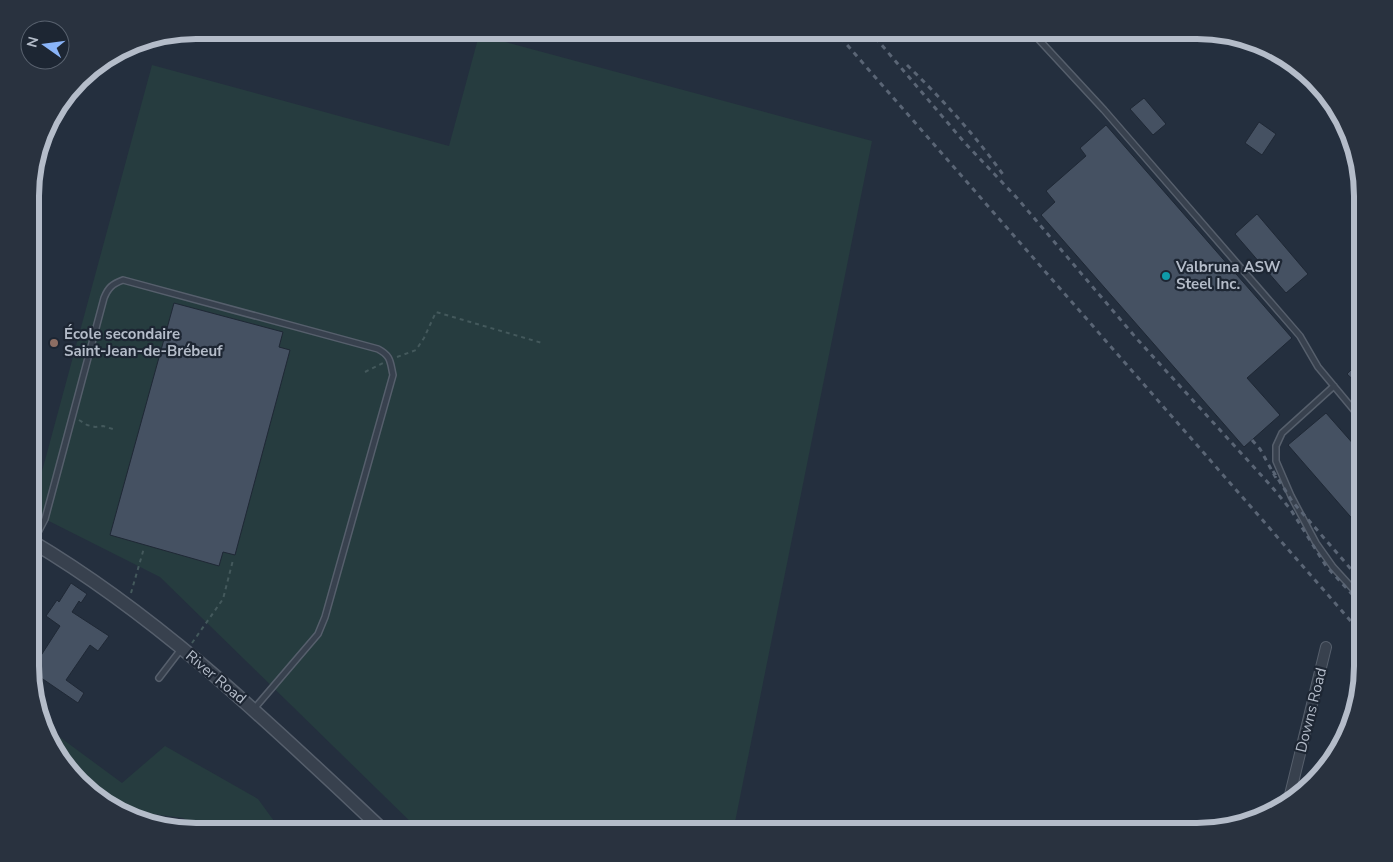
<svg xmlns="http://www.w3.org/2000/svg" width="1393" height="862" font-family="'Nunito Sans',sans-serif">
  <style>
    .green { fill: #263c3f }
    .building { fill: #455162; stroke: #1f2835 }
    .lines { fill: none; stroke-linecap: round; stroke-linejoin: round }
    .service-casing { stroke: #565f6c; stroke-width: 8 }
    .minor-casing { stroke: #565f6c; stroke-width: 12 }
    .tertiary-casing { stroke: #565f6c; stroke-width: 15 }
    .path { stroke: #44595c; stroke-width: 2; stroke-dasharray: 4 4; stroke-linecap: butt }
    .service { stroke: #38414e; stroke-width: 5 }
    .minor { stroke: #38414e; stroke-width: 10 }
    .tertiary { stroke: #38414e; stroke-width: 12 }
    .rail { stroke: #5a6575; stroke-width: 3; stroke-dasharray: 5 5; stroke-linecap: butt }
    .culture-dot { fill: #0f9aa8; stroke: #1d2633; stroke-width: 2 }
    .education-dot { fill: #8d6e63; stroke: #1d2633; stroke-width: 2 }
    .labels { text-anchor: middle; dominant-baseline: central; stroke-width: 4.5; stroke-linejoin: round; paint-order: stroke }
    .poi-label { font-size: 15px; font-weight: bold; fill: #b4bcc9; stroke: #1d2633; text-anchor: start }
    .street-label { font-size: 15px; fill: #b4bcc9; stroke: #1d2633 }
    .rim { fill: none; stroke: #b4bcc9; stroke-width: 6 }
  </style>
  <rect width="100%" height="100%" fill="#242f3e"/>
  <path class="green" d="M 479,35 L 872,141 L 733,832 L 421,832 L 160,577 L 31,512 L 152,65 L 449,146 Z
    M 46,727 L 122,783 L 165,746 L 258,799 L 282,832 L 209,832 L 183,818 L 143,813 L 132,818 L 104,804 L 58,758 Z"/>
  <path class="building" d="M 1144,98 L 1166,124 L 1153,135 L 1130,109 Z
    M 1259,122 L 1276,134 L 1262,155 L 1245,143 Z
    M 1106,125 L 1292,338 L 1247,378 L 1280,415 L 1244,447 L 1041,215 L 1055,202 L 1046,191 L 1086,156 L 1080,148 Z
    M 1257,214 L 1308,274 L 1286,293 L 1235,234 Z
    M 174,303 L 283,332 L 279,347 L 290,350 L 235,555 L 223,552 L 219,566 L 110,535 Z
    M 1363,358 L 1363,389 L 1347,374 Z
    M 1326,413 L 1363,455 L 1363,531 L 1288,445 Z
    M 71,583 L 87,594 L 81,603 L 79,601 L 72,612 L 109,636 L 98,651 L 90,645 L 66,680 L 84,693 L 78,703 L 31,671 L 60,626 L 46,616 L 57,600 L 59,602 Z"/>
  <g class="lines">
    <g class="service-casing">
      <path id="service" d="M 1030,30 L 1104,110 L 1300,336 L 1318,367 L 1363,421
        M 113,54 L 117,55 L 118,52
        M 1334,386 L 1282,433 L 1276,446 L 1276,461 L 1291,496 L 1316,543 L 1333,567 L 1363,600
        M 33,542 L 45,519 L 104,298 C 108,288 112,284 123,280 L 378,349 C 391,356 390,361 393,375 L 325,617 L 318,634 L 254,709
        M 159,678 L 182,648"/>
    </g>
    <g class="minor-casing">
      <path id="minor" d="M 1288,803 L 1326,647"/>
    </g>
    <g class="tertiary-casing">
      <path id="tertiary" d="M 31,541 C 164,620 273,727 385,832"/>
    </g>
    <path class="path" d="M 397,357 L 416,350 L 424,338 L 436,312 L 542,343
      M 365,372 L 383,363
      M 79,420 L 87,425 L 95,427 L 103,426 L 116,430
      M 131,593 L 144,548
      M 192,643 L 223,599 L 233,560"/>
    <use href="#service" class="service"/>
    <use href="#minor" class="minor"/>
    <use href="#tertiary" class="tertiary"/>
    <path class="rail" d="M 834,30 L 1363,635
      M 869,30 L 964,142 L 1017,198 L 1137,339 L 1272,487 L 1291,510 L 1326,566 L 1363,606
      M 907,65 C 942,99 977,137 1004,176
      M 1252,440 L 1260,449 L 1276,478
      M 1273,471 L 1292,501 L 1363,583"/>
  </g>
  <circle class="culture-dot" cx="1166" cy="276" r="5"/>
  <circle class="education-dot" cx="54" cy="343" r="5"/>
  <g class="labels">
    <g class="poi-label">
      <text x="1176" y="267">Valbruna ASW<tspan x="1176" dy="17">Steel Inc.</tspan></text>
      <text x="64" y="334">École secondaire<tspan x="64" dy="17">Saint-Jean-de-Brébeuf</tspan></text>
    </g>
    <g class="street-label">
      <text transform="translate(216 677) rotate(40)">River Road</text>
      <text transform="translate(1311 710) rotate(-76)">Downs Road</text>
    </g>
  </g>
  <path d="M0 0H1393V862H0ZM196 39H1197A157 157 0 0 1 1354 196V666A157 157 0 0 1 1197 823H196A157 157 0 0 1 39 666V196A157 157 0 0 1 196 39Z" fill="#29323f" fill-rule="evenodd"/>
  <path class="rim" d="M196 39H1197A157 157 0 0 1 1354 196V666A157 157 0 0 1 1197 823H196A157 157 0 0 1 39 666V196A157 157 0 0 1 196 39Z"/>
  <g transform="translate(45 45) rotate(284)"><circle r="24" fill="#1d2633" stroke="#59626f"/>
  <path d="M0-4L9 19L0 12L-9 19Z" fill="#8ab4f8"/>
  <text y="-8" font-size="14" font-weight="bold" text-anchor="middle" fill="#b4bcc9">N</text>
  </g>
</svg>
